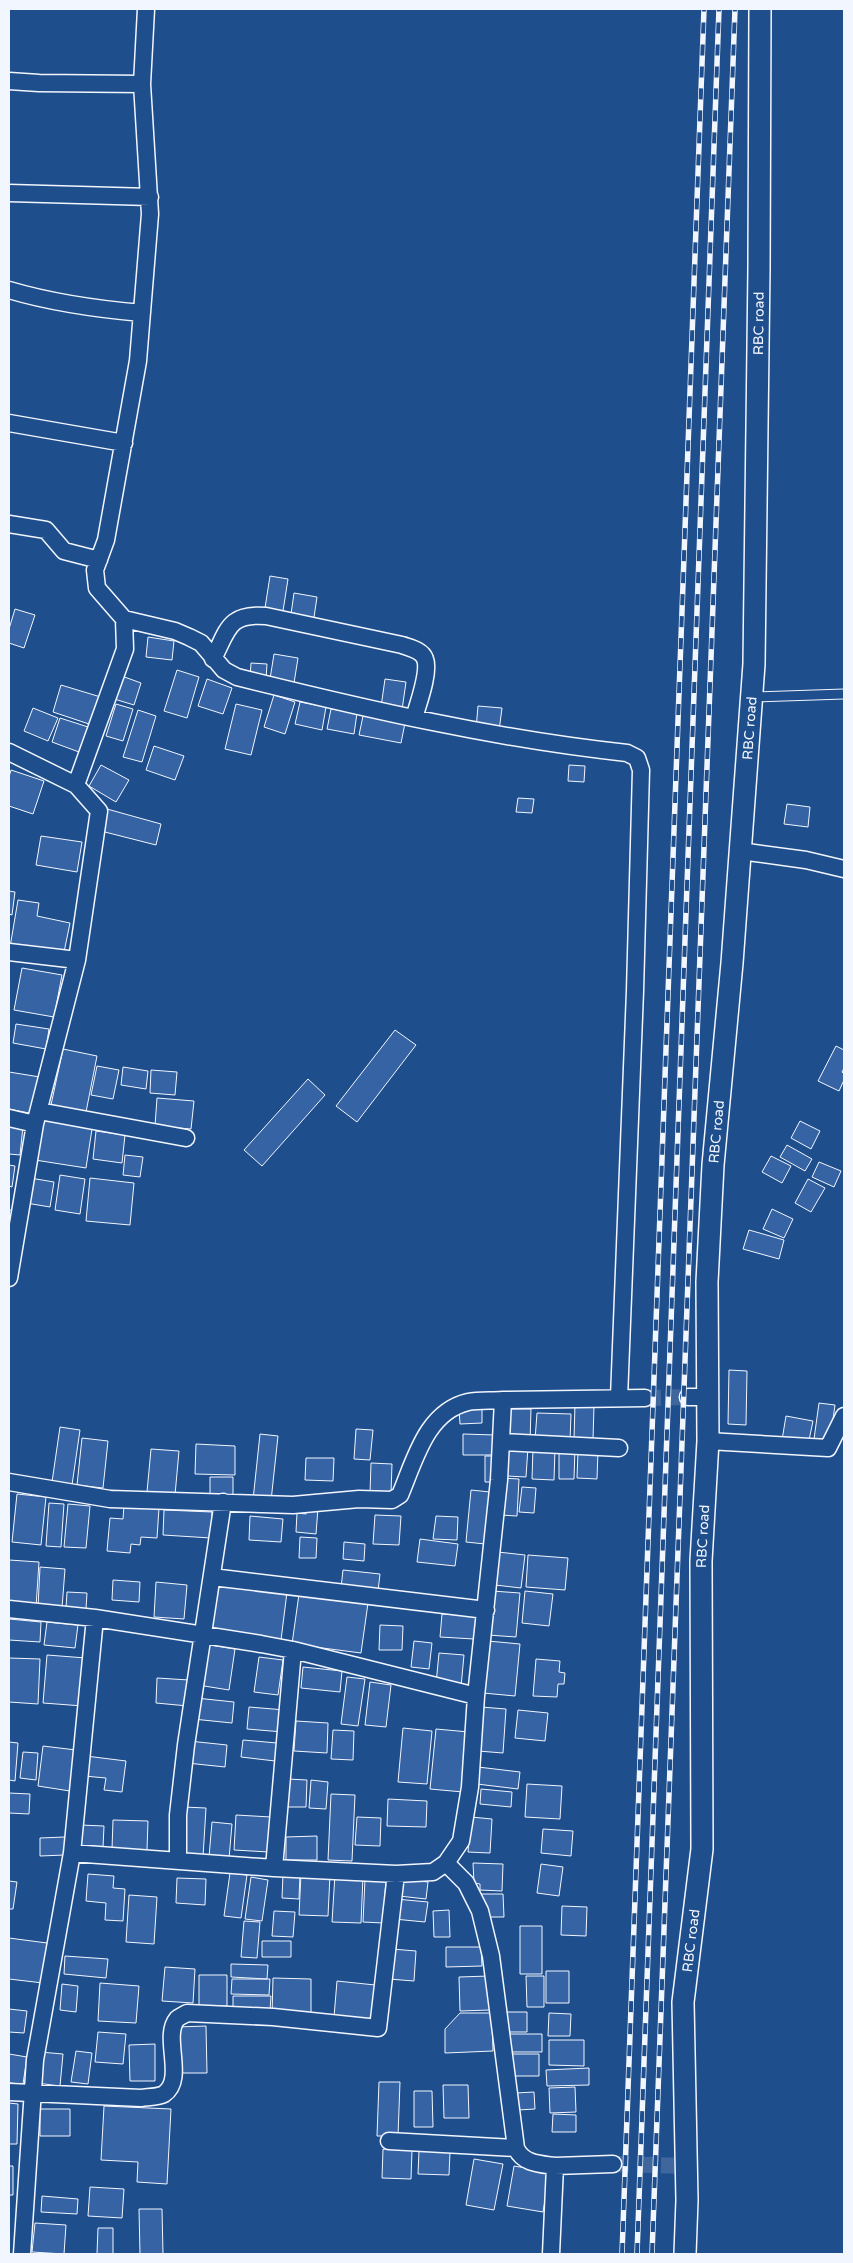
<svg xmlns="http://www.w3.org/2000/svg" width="853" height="2263" font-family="'Varela Round',sans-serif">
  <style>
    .building { fill: #3563a3; stroke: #f2f6ff }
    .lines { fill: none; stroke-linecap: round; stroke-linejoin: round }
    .minor-tunnel { stroke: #3f679d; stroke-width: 16; stroke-dasharray: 16 8; stroke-linecap: butt }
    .service-casing { stroke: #f2f6ff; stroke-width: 11 }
    .minor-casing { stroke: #f2f6ff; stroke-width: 19 }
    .tertiary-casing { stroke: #f2f6ff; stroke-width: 24 }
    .service { stroke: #1f4e8c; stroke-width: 9 }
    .minor { stroke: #1f4e8c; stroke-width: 16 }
    .tertiary { stroke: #1f4e8c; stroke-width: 21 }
    .rail-casing { stroke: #f2f6ff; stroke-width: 5.5 }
    .rail { stroke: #1f4e8c; stroke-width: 4; stroke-dasharray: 11; stroke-linecap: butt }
    .labels { text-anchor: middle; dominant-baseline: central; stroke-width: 4; stroke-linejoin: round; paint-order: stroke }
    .street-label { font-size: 14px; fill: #f2f6ff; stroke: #1f4e8c }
  </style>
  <rect width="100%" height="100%" fill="#1f4e8c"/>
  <path class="building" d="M 270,576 L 288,579 L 283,611 L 265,608 Z
    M 294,593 L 317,597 L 313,624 L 290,621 Z
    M 15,609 L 35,615 L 24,648 L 9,643 L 9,629 Z
    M 148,637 L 174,641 L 172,660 L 146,657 Z
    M 274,654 L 298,658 L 294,683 L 270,679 Z
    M 251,663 L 267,664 L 266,679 L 250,678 Z
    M 177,670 L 199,677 L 187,718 L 164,711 Z
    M 119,675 L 141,683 L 134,705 L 111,698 Z
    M 207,679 L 232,688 L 223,714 L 198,706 Z
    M 385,679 L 406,682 L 402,710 L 381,707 Z
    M 61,685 L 104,698 L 95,726 L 53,712 Z
    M 274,695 L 295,702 L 285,734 L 264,727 Z
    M 300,702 L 326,707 L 322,730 L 295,724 Z
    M 116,704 L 133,709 L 123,741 L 106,736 Z
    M 236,704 L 262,710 L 251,755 L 225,749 Z
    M 478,706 L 502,708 L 499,731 L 476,729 Z
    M 33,708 L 58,718 L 48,741 L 24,731 Z
    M 331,709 L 357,713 L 354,734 L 327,729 Z
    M 138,710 L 156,716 L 142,762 L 123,757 Z
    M 363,716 L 405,723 L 401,743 L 359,735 Z
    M 60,718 L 88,727 L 79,752 L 52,742 Z
    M 154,746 L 184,756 L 175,780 L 146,770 Z
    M 101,765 L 129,780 L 116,802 L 89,786 Z
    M 569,765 L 585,766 L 584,782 L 568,781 Z
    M 11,770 L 44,781 L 33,814 L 9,806 L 9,777 Z
    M 518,798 L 534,799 L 532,813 L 516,812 Z
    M 787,804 L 810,807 L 808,827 L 784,824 Z
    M 107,809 L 161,824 L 156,845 L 101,831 Z
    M 41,836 L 82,842 L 77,872 L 36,865 Z
    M 9,891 L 15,892 L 12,915 L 9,914 Z
    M 18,900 L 39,903 L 37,916 L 70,923 L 63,957 L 10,947 Z
    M 22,968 L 62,975 L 54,1017 L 14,1010 Z
    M 16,1024 L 49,1029 L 46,1049 L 13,1043 Z
    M 395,1030 L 416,1045 L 357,1122 L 336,1106 Z
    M 836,1046 L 844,1050 L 844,1068 L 842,1072 L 844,1074 L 844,1080 L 839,1091 L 818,1081 Z
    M 63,1049 L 97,1056 L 86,1112 L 51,1105 Z
    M 97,1066 L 119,1070 L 113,1099 L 91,1095 Z
    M 123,1067 L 148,1071 L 146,1089 L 121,1085 Z
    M 151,1070 L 177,1072 L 175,1095 L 150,1093 Z
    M 9,1072 L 40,1077 L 34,1114 L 9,1109 Z
    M 308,1079 L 325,1095 L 262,1166 L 244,1150 Z
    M 157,1098 L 194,1101 L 191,1129 L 155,1126 Z
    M 43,1120 L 92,1129 L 86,1168 L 35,1160 Z
    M 800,1121 L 820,1131 L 811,1149 L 791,1138 Z
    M 9,1124 L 23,1126 L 20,1155 L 9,1154 Z
    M 96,1131 L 125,1135 L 122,1163 L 93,1159 Z
    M 787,1145 L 812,1159 L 805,1171 L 780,1157 Z
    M 125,1155 L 143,1157 L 140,1177 L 123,1175 Z
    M 771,1156 L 791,1166 L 782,1183 L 762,1172 Z
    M 819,1162 L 841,1171 L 834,1187 L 812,1177 Z
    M 9,1165 L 15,1166 L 12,1187 L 9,1186 Z
    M 60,1175 L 85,1179 L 80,1214 L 55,1210 Z
    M 30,1178 L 54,1182 L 50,1207 L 26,1203 Z
    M 90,1178 L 134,1183 L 130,1225 L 86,1221 Z
    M 808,1179 L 825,1188 L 811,1212 L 795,1203 Z
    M 772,1209 L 793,1219 L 784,1238 L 763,1229 Z
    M 9,1210 L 12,1210 L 10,1231 L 9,1231 Z
    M 749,1230 L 784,1240 L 779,1259 L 743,1249 Z
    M 729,1370 L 747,1371 L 746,1425 L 728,1424 Z
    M 819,1403 L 835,1405 L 830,1441 L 814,1439 Z
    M 575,1404 L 594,1405 L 593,1440 L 574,1439 Z
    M 482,1408 L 482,1423 L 460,1424 L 459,1409 Z
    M 508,1409 L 531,1409 L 530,1442 L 507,1441 Z
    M 537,1413 L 571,1414 L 570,1441 L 535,1440 Z
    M 786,1416 L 813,1421 L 808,1445 L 782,1440 Z
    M 60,1427 L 80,1430 L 72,1485 L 52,1482 Z
    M 356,1429 L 373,1430 L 370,1460 L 354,1459 Z
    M 260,1434 L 278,1436 L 271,1501 L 253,1500 Z
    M 463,1434 L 495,1435 L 494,1455 L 463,1455 Z
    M 82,1438 L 108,1441 L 103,1488 L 77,1485 Z
    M 196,1444 L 235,1446 L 235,1475 L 195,1474 Z
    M 509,1446 L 528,1447 L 526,1477 L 507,1476 Z
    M 533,1448 L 555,1449 L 554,1480 L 532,1479 Z
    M 559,1448 L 575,1448 L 574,1479 L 559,1479 Z
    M 151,1449 L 179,1451 L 175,1495 L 147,1492 Z
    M 578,1451 L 598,1451 L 597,1479 L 577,1478 Z
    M 485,1456 L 496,1456 L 496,1482 L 485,1482 Z
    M 306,1458 L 334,1458 L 333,1481 L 305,1480 Z
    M 371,1463 L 392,1464 L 391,1493 L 370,1493 Z
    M 210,1477 L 233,1477 L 233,1497 L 210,1497 Z
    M 501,1478 L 519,1479 L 517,1516 L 500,1515 Z
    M 522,1487 L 536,1488 L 534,1513 L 519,1512 Z
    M 471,1490 L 490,1492 L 485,1544 L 466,1542 Z
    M 17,1494 L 46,1497 L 41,1545 L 12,1542 Z
    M 49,1503 L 64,1504 L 61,1547 L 46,1546 Z
    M 68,1504 L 90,1506 L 86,1548 L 64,1547 Z
    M 124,1505 L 159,1508 L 157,1538 L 141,1537 L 140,1545 L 131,1544 L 130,1553 L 107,1551 L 110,1518 L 123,1519 Z
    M 318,1508 L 316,1534 L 296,1532 L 297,1513 L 306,1514 L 307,1510 Z
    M 164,1510 L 212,1512 L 211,1538 L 163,1535 Z
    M 375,1515 L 401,1516 L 399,1545 L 373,1544 Z
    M 250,1516 L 283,1519 L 281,1542 L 249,1540 Z
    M 436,1516 L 458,1517 L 457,1540 L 433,1539 Z
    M 300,1537 L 317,1538 L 316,1558 L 299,1558 Z
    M 420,1539 L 458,1544 L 455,1566 L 417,1562 Z
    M 344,1542 L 365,1544 L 364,1561 L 343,1559 Z
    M 498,1552 L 525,1555 L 521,1588 L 495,1585 Z
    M 528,1555 L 568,1558 L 565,1590 L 526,1587 Z
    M 9,1560 L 39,1562 L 36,1607 L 9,1605 Z
    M 40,1567 L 65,1569 L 62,1608 L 38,1607 Z
    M 343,1570 L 380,1574 L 378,1591 L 341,1588 Z
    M 113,1580 L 140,1582 L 139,1602 L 112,1600 Z
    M 156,1582 L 187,1585 L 184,1619 L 154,1617 Z
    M 217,1583 L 287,1592 L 281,1640 L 211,1631 Z
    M 492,1591 L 520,1593 L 516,1637 L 488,1635 Z
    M 525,1591 L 553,1594 L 549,1626 L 522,1623 Z
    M 67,1592 L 87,1593 L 86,1609 L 66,1608 Z
    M 299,1594 L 368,1603 L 361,1653 L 292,1644 Z
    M 442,1614 L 476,1616 L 474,1639 L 440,1637 Z
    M 9,1619 L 41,1622 L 40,1642 L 9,1640 Z
    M 47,1622 L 78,1625 L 75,1648 L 44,1645 Z
    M 380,1625 L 403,1626 L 402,1650 L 379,1650 Z
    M 414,1641 L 432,1643 L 429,1669 L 411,1667 Z
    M 488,1641 L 520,1644 L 515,1696 L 483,1693 Z
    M 204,1644 L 235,1649 L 229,1690 L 198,1685 Z
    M 439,1653 L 464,1655 L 461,1687 L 436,1684 Z
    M 47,1655 L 86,1658 L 83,1706 L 43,1703 Z
    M 259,1657 L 283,1660 L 278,1695 L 254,1692 Z
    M 9,1658 L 40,1659 L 38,1704 L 9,1702 Z
    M 536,1659 L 560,1661 L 559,1672 L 565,1673 L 564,1684 L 558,1684 L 557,1697 L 533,1696 Z
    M 303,1667 L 342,1671 L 340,1692 L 301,1688 Z
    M 347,1677 L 365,1679 L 358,1726 L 341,1724 Z
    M 157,1678 L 189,1680 L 188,1706 L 156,1703 Z
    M 370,1682 L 391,1685 L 386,1727 L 365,1725 Z
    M 196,1698 L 234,1702 L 232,1723 L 193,1719 Z
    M 249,1707 L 285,1710 L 283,1732 L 247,1729 Z
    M 481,1707 L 506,1709 L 503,1753 L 478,1751 Z
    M 518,1710 L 548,1713 L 545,1741 L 515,1738 Z
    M 296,1721 L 328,1723 L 327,1753 L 294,1751 Z
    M 403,1728 L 432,1731 L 427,1784 L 398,1782 Z
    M 436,1729 L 469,1732 L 463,1792 L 430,1789 Z
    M 333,1730 L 354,1731 L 353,1760 L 331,1759 Z
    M 243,1740 L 277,1743 L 275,1761 L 241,1757 Z
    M 189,1741 L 227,1745 L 225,1767 L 187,1763 Z
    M 9,1742 L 18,1743 L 15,1781 L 9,1780 Z
    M 43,1746 L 76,1750 L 70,1791 L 38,1786 Z
    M 23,1752 L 38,1753 L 36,1780 L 20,1778 Z
    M 86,1756 L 126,1761 L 122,1792 L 104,1790 L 106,1778 L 84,1776 Z
    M 478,1767 L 520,1772 L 518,1789 L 477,1784 Z
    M 288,1779 L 307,1780 L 306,1807 L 287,1807 Z
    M 311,1780 L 328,1782 L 326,1809 L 309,1808 Z
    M 527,1784 L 562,1786 L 560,1819 L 525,1817 Z
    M 481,1789 L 512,1792 L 511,1807 L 480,1804 Z
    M 9,1793 L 30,1794 L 29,1814 L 9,1813 Z
    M 331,1794 L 355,1795 L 352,1861 L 328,1860 Z
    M 388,1799 L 427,1801 L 426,1827 L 387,1826 Z
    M 183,1807 L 206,1808 L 203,1857 L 180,1855 Z
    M 236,1815 L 271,1817 L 269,1852 L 234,1850 Z
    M 357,1817 L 381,1818 L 380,1846 L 355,1845 Z
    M 471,1817 L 492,1819 L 490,1853 L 468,1852 Z
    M 113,1820 L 148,1821 L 147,1850 L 112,1849 Z
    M 212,1822 L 232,1824 L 229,1859 L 209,1857 Z
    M 80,1825 L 104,1826 L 103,1847 L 78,1845 Z
    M 543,1829 L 573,1831 L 571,1856 L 541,1853 Z
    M 317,1836 L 317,1860 L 286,1860 L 286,1837 Z
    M 65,1837 L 65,1855 L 40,1856 L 40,1838 Z
    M 473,1863 L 503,1864 L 502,1891 L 480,1890 L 480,1884 L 474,1883 Z
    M 541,1864 L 563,1867 L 559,1896 L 537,1893 Z
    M 230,1873 L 247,1875 L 241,1918 L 224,1916 Z
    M 88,1874 L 114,1876 L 113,1888 L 125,1889 L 123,1921 L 105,1920 L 106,1903 L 86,1901 Z
    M 283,1874 L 300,1874 L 299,1899 L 282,1898 Z
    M 301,1874 L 330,1875 L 328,1916 L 299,1915 Z
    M 335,1874 L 363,1876 L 361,1923 L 332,1922 Z
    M 251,1877 L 268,1880 L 262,1921 L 245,1919 Z
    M 177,1878 L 206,1879 L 205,1905 L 176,1903 Z
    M 365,1879 L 386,1879 L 383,1923 L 363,1922 Z
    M 402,1879 L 428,1882 L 426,1899 L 399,1896 Z
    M 9,1881 L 17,1882 L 13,1909 L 9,1909 Z
    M 480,1894 L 503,1894 L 504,1917 L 486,1917 Z
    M 129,1895 L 157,1897 L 154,1944 L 126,1942 Z
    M 396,1899 L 428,1902 L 425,1922 L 394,1919 Z
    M 562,1906 L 587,1907 L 586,1936 L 561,1935 Z
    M 449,1910 L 450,1937 L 434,1937 L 433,1911 Z
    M 274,1911 L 295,1912 L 293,1937 L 272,1936 Z
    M 244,1921 L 260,1922 L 257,1958 L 241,1957 Z
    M 520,1926 L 542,1926 L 542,1974 L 520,1974 Z
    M 9,1938 L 47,1943 L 43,1983 L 9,1979 Z
    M 262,1941 L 291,1941 L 291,1957 L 262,1957 Z
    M 446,1947 L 481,1947 L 482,1966 L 446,1967 Z
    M 392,1949 L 416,1951 L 414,1981 L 389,1979 Z
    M 65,1956 L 108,1959 L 106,1978 L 64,1974 Z
    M 231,1964 L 268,1965 L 267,1979 L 231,1977 Z
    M 165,1967 L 195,1969 L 193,2003 L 162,2001 Z
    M 546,1971 L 569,1971 L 569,2003 L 546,2003 Z
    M 199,1975 L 227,1975 L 227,2006 L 199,2006 Z
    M 489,1976 L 490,2010 L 460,2011 L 459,1977 Z
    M 526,1976 L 544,1976 L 544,2007 L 527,2007 Z
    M 273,1978 L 311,1979 L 311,2017 L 272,2016 Z
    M 232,1979 L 270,1979 L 269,1995 L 231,1994 Z
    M 337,1981 L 375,1985 L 371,2021 L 334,2017 Z
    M 100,1983 L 139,1986 L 136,2023 L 98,2021 Z
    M 62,1984 L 78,1986 L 76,2012 L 60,2010 Z
    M 233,1996 L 271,1996 L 270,2011 L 233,2010 Z
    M 9,2009 L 27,2011 L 24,2033 L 9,2032 Z
    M 502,2012 L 527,2012 L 527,2032 L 502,2032 Z
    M 460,2013 L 492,2013 L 493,2051 L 445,2053 L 445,2029 Z
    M 549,2013 L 571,2014 L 570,2036 L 548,2036 Z
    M 206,2026 L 207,2073 L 177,2073 L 176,2027 Z
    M 98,2032 L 126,2034 L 123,2064 L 95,2062 Z
    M 505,2034 L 542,2034 L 542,2052 L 506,2052 Z
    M 549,2040 L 584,2040 L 584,2066 L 549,2065 Z
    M 155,2044 L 155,2081 L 130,2081 L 129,2045 Z
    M 76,2051 L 92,2053 L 88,2084 L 71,2082 Z
    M 40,2052 L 63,2054 L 60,2086 L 37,2083 Z
    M 9,2054 L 27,2057 L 23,2084 L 9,2083 Z
    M 510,2054 L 539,2054 L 539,2076 L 510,2076 Z
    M 589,2068 L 589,2085 L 547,2086 L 546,2070 Z
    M 379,2082 L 400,2082 L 398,2136 L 377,2136 Z
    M 443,2085 L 468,2085 L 469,2118 L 444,2118 Z
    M 575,2087 L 576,2112 L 550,2113 L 549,2088 Z
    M 414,2091 L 432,2091 L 433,2127 L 414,2127 Z
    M 534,2092 L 535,2109 L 518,2110 L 516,2093 Z
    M 9,2103 L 18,2104 L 17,2144 L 9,2144 Z
    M 104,2106 L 171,2109 L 167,2184 L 137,2182 L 138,2162 L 101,2160 Z
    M 40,2109 L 70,2109 L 70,2136 L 40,2136 Z
    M 553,2114 L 576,2115 L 576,2132 L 552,2132 Z
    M 383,2149 L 412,2150 L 411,2179 L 382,2178 Z
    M 419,2151 L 450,2152 L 449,2175 L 418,2174 Z
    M 474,2159 L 503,2164 L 494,2210 L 466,2205 Z
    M 9,2166 L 13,2166 L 13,2195 L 9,2195 Z
    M 514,2166 L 550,2172 L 543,2212 L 507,2206 Z
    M 90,2187 L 124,2189 L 122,2218 L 88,2216 Z
    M 42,2196 L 78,2199 L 77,2214 L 41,2212 Z
    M 139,2209 L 162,2209 L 163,2254 L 140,2254 Z
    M 35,2223 L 66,2225 L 64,2254 L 32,2252 Z
    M 98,2228 L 113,2228 L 113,2254 L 97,2254 Z"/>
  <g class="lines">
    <path class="minor-tunnel" d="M 645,1398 L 688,1397
      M 613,2164 L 687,2166"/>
    <g class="service-casing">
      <path id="service" d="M 752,697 L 844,694"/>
    </g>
    <g class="minor-casing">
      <path id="minor" d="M 9,81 L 39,83 L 142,84
        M 9,193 L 150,197
        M 9,290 C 53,303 96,309 142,313
        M 9,423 L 124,443
        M 9,524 L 46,530 L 64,551 L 99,560
        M 124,619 L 175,631 L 189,637 L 201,643 L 224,670 L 237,677 C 366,709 496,739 627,753 L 637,758 L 641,770 L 635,991 L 619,1398
        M 213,659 C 228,630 228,613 266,616 L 402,645 C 410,648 422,650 425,659 C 430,672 418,704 414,718
        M 9,752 L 76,785 L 99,811 L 77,960 L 35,1124 L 9,1278
        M 76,785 L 125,649 L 124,619 L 97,588 L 95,570 L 106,540 L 138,361 L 150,214 L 142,84 L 146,9
        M 740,851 L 806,860 L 844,869
        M 9,952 L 77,960
        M 39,1111 L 186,1138
        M 9,1118 L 35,1124
        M 688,1397 L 707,1397
        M 708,1441 L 828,1448 L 844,1416
        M 501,1442 L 619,1448
        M 9,1482 L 110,1499 L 293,1505 L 359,1499 L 392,1500 L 400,1495 C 415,1460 426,1412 468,1402 C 479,1400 492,1401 503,1400
        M 212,1577 L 486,1610
        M 9,1609 L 95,1618 L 261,1644 L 293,1650 L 476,1696
        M 72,1853 L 274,1868 L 396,1874 L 433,1872 L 446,1863 L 461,1841 L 470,1787 L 476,1696 L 499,1480 L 503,1400 L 645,1398
        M 178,1861 L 178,1815 L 186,1745 L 223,1502
        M 446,1863 L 466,1883 L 480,1911 L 491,1956 L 516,2148 C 523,2164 540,2164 555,2166 L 551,2254
        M 274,1868 L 293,1650
        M 9,2092 L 141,2098 C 148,2097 159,2097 164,2094 C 186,2079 162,2037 177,2019 C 179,2017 184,2015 187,2013 L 273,2017 L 378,2028 L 396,1874
        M 389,2141 L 516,2148
        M 555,2166 L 613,2164
        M 22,2254 L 35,2060 L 72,1853 L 95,1618"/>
    </g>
    <g class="tertiary-casing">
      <g id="tertiary">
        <path id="s1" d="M 685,2254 L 687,2200 L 683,2002 L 702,1849 L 701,1561 L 708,1441 L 707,1282 L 713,1165 L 732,963 L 754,664 L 759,268 L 760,9"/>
      </g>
    </g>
    <use href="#service" class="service"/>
    <use href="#minor" class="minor"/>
    <use href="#tertiary" class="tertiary"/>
    <g class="rail-casing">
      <path id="rail" d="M 622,2254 L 704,9
        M 637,2254 L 719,9
        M 652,2254 L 735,9"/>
    </g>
    <use href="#rail" class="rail"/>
  </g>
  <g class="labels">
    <g class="street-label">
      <text stroke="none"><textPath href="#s1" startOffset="1934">RBC road</textPath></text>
      <text stroke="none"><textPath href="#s1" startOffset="1529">RBC road</textPath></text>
      <text stroke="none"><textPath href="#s1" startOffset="1124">RBC road</textPath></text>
      <text stroke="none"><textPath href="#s1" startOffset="719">RBC road</textPath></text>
      <text stroke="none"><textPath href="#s1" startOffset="314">RBC road</textPath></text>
    </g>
  </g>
  <rect width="853" height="2263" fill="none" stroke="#f2f6ff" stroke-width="20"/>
</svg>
